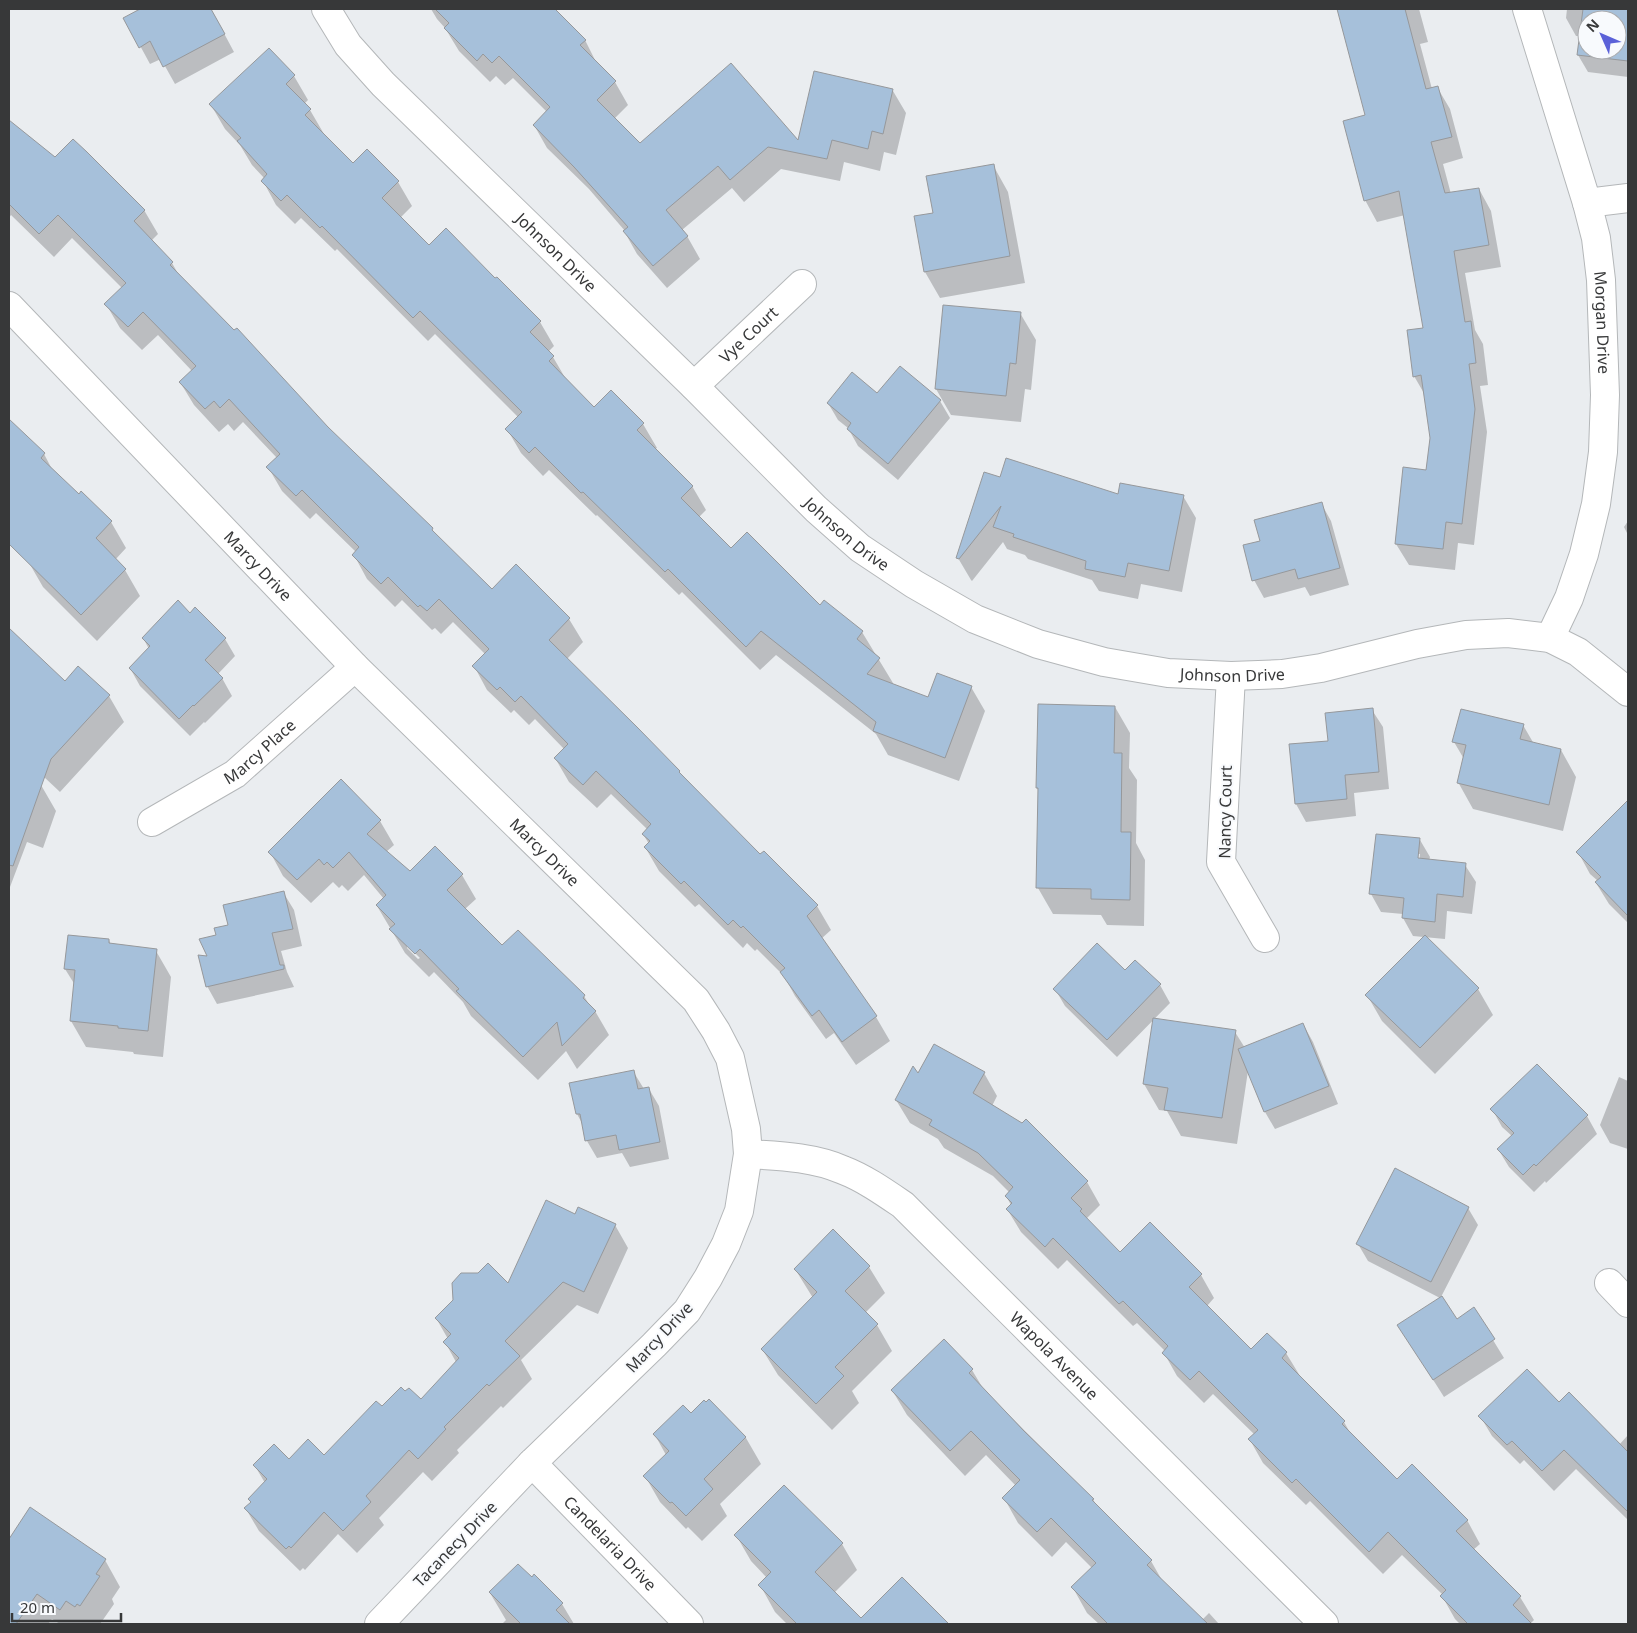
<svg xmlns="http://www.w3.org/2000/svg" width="1637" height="1633" font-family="'Noto Sans',sans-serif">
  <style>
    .shadow { fill: #0003; fill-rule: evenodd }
    .building { fill: #a6c0da; stroke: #96989b; fill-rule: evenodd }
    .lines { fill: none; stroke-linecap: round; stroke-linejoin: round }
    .minor-casing { stroke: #b4b7b9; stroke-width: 30 }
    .minor { stroke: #fff; stroke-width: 28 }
    .labels { text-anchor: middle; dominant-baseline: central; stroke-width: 4; stroke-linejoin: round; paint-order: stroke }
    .street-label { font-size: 16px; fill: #373839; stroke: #f8fafd }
  </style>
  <rect width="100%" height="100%" fill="#eaedf0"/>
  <path class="shadow" d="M 143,9 L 211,9 L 234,52 L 175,84 L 161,59 L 150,64 L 125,18 Z
    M 431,9 L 553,9 L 585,40 L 597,64 L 615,82 L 628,105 L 614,119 L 640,145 L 799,142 L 893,91 L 906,113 L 896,155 L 884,152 L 880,171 L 844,162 L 840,181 L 781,169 L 744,202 L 732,188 L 682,230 L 687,236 L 700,259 L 667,288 L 637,254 L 624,231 L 625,231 L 589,189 L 547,148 L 534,125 L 547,112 L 513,78 L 505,85 L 496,76 L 490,82 L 459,51 L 445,28 L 437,19 Z
    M 1338,9 L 1419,9 L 1428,42 L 1420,44 L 1432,89 L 1437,87 L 1450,109 L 1463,158 L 1443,164 L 1451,194 L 1479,189 L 1491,211 L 1501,267 L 1465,273 L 1475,330 L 1483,344 L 1488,385 L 1480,386 L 1487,432 L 1474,545 L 1458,543 L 1455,570 L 1409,565 L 1396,544 L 1427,471 L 1431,438 L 1425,395 L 1414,376 L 1424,329 L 1405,215 L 1377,222 L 1365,200 L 1367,116 Z
    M 1567,9 L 1628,9 L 1628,77 L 1588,72 L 1578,55 L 1581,36 L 1576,36 L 1566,18 ZM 1587,20 L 1617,20 L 1617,50 L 1587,50 Z
    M 294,76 L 308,100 L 304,104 L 310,110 L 324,134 L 353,165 L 367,151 L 398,182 L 412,206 L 400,218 L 429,247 L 495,280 L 497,278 L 540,322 L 554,346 L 548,352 L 553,357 L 567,381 L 594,408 L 643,424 L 657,448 L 655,449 L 692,486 L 706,510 L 699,517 L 731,549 L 862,632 L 893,683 L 892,684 L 928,698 L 971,687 L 985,711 L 959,781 L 888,755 L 876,734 L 776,655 L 760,670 L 682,592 L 679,595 L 597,515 L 596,516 L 549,470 L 543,476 L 521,453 L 507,429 L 518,417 L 435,334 L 428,341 L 337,249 L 335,251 L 301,218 L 295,224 L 276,205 L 263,181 L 265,179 L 252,165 L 240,145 L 225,129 L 211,105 Z
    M 9,122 L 55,158 L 144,210 L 158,234 L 151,241 L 172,263 L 180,277 L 328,428 L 432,529 L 436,535 L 492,591 L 569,619 L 583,642 L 567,659 L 679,772 L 684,779 L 760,856 L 817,906 L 831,930 L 821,939 L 876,1017 L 890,1041 L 856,1065 L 834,1033 L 826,1039 L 795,996 L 784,976 L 757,949 L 755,951 L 747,943 L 743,948 L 699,904 L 695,907 L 659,871 L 645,847 L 649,844 L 643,834 L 648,830 L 611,794 L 597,808 L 569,782 L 555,758 L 564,749 L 535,719 L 529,725 L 514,710 L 511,713 L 487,690 L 474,666 L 485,654 L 453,622 L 441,634 L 435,628 L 432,630 L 402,600 L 395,607 L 367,579 L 354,555 L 356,552 L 316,513 L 310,519 L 282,491 L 268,467 L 277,458 L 243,422 L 234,431 L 228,424 L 219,432 L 194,405 L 180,382 L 192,371 L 158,335 L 142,350 L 120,328 L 106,304 L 122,288 L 72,238 L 54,257 L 11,215 L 9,218 Z
    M 993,165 L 1008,192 L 1025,283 L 940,298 L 925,272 L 934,214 Z
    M 1020,313 L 1036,340 L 1031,390 L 1025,389 L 1021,422 L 951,415 L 936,389 Z
    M 877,395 L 940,401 L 950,418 L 898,480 L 858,446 L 848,428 L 838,420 L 828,403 Z
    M 9,421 L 44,454 L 53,471 L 79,495 L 111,522 L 126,548 L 115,560 L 125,570 L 140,596 L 97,641 L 43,587 L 28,561 L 9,542 Z
    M 1000,479 L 1119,496 L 1183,496 L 1196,518 L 1182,592 L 1141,584 L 1138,599 L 1099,591 L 1092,580 L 1028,559 L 1025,555 L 1007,549 L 1003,542 L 972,581 L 971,580 L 958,558 Z
    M 1321,503 L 1331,521 L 1349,585 L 1310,596 L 1305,587 L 1264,598 L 1254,580 L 1261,542 Z
    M 1628,521 L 1628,535 L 1624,527 Z
    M 190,614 L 225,639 L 235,656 L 218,674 L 222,678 L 232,696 L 205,723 L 204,722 L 190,736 L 140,686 L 130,668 L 149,649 L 143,638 Z
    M 19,640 L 65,683 L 109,696 L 124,722 L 60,792 L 9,744 L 9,651 Z
    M 1115,707 L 1130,733 L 1129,768 L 1137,780 L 1136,843 L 1145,860 L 1144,926 L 1107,925 L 1101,915 L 1053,914 L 1038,888 L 1039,792 L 1037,788 Z
    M 1372,710 L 1383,727 L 1389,789 L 1354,793 L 1356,816 L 1306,822 L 1296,804 L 1290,746 L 1329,742 Z
    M 1523,725 L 1534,744 L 1561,750 L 1576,777 L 1563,831 L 1473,809 L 1458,782 L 1464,759 L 1454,742 Z
    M 9,773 L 41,785 L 56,811 L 43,848 L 27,842 L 10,887 L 9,886 Z
    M 1620,810 L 1628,818 L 1628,923 L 1609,904 L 1596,883 L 1598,881 L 1590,874 L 1578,852 Z
    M 380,821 L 394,845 L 386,852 L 411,872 L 435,847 L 462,875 L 476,899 L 465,909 L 502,947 L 584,996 L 590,1006 L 595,1011 L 609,1035 L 577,1069 L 566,1051 L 538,1080 L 471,1016 L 463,1002 L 434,972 L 429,977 L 405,953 L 377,906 L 384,899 L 364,875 L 348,891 L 342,885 L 339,888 L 333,882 L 311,903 L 283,876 L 270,852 ZM 407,945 L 420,958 L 418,959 L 407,948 Z
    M 1377,835 L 1420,840 L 1430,857 L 1429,861 L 1465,865 L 1476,882 L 1472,914 L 1447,911 L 1445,939 L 1413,936 L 1403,918 L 1403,914 L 1381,912 L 1371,894 ZM 1417,854 L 1420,854 L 1419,865 Z
    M 283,892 L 294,910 L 302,946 L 281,951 L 287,972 L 294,987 L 217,1004 L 207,986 L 209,957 L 217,936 L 229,926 Z
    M 109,940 L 111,945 L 156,951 L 171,977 L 163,1057 L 134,1054 L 133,1052 L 86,1047 L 71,1021 L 75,985 L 65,969 Z
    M 1135,961 L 1160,985 L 1170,1003 L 1117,1057 L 1065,1006 L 1055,989 L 1125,972 Z
    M 1478,989 L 1493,1015 L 1435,1074 L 1382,1021 L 1367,995 Z
    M 1303,1024 L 1313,1042 L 1338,1104 L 1275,1129 L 1265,1112 L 1248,1071 L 1237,1144 L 1181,1136 L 1167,1111 L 1159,1110 L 1144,1084 L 1235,1032 L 1245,1048 Z
    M 633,1071 L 644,1089 L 649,1089 L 659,1106 L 669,1159 L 630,1167 L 622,1153 L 597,1158 L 587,1141 L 583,1125 L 577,1114 Z
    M 984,1073 L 997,1096 L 992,1106 L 1087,1182 L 1100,1205 L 1086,1219 L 1120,1253 L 1150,1224 L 1201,1275 L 1214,1298 L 1207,1306 L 1251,1351 L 1286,1353 L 1300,1376 L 1299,1377 L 1344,1422 L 1352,1436 L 1397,1481 L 1467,1520 L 1480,1544 L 1473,1550 L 1520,1597 L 1534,1620 L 1530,1624 L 1460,1624 L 1455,1619 L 1442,1596 L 1443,1595 L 1402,1555 L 1383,1574 L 1310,1501 L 1306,1505 L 1263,1463 L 1250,1440 L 1255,1435 L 1213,1394 L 1204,1403 L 1177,1376 L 1164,1353 L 1165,1351 L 1137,1323 L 1133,1326 L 1067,1260 L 1058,1269 L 1021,1232 L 1007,1209 L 1011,1205 L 1006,1196 L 1010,1193 L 993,1176 L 944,1148 L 938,1139 L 910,1123 L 896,1100 L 918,1075 Z
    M 1619,1077 L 1628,1081 L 1628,1149 L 1610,1143 L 1600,1125 Z
    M 1492,1109 L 1587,1116 L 1597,1134 L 1546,1183 L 1545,1181 L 1534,1192 L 1509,1167 L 1498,1149 L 1512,1136 L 1502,1127 Z
    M 1468,1208 L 1478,1225 L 1441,1297 L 1456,1321 L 1474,1309 L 1504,1358 L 1444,1397 L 1399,1326 L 1440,1298 L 1368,1261 L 1358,1244 Z
    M 576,1215 L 615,1225 L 628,1248 L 598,1314 L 577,1305 L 521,1360 L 532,1379 L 503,1408 L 501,1406 L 457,1450 L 459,1453 L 432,1481 L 423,1472 L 379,1518 L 384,1525 L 357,1553 L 338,1534 L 305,1570 L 303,1568 L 300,1571 L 259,1531 L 246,1509 L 251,1503 L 249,1499 L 265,1483 L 255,1466 L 324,1457 L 382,1408 L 421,1401 L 456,1362 L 445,1342 L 448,1339 L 436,1318 L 509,1285 Z
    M 833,1231 L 869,1267 L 885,1293 L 865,1313 L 877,1325 L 892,1351 L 852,1391 L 859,1403 L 832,1430 L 778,1375 L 762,1349 L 813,1298 L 795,1269 Z
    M 944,1341 L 972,1370 L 984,1390 L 1093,1499 L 1097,1507 L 1151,1561 L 1163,1582 L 1202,1620 L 1209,1613 L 1219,1624 L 1099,1624 L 1087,1613 L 1073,1588 L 1092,1568 L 1066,1542 L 1052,1557 L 1018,1523 L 1004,1498 L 1016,1486 L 986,1455 L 965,1476 L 907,1415 L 892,1390 Z
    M 709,1400 L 746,1438 L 761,1464 L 720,1504 L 727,1516 L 702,1541 L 688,1527 L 686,1529 L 660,1502 L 645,1476 L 666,1455 L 655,1435 L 691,1415 Z
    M 1559,1404 L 1619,1445 L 1628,1435 L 1628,1520 L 1576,1469 L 1554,1491 L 1524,1460 L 1520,1464 L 1492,1436 L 1480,1416 Z
    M 9,1533 L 11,1538 L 105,1560 L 120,1587 L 112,1599 L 114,1604 L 100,1624 L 60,1624 L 52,1619 L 48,1624 L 9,1624 Z
    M 736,1535 L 842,1544 L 857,1570 L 834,1593 L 861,1620 L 902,1579 L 947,1624 L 787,1624 L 775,1612 L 760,1585 L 767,1578 L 751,1561 Z
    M 490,1593 L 562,1604 L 574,1624 L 502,1624 L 506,1620 Z"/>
  <path class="building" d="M 140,9 L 211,9 L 225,34 L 163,67 L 150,41 L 139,48 L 123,18 Z
    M 435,9 L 555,9 L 586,40 L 580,45 L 616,81 L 597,100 L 640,143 L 731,63 L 798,140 L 814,71 L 893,89 L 883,134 L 872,131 L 868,149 L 832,140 L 827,159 L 768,147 L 730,180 L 718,166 L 666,210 L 688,236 L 653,266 L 623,231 L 628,227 L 574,167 L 533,125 L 550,107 L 499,56 L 492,63 L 483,54 L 477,61 L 444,28 L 449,23 Z
    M 1337,9 L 1405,9 L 1426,89 L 1438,86 L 1452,137 L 1431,142 L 1445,193 L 1479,188 L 1489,245 L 1454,251 L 1465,322 L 1471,321 L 1476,363 L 1469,364 L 1475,409 L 1462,524 L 1446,522 L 1443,549 L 1395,544 L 1403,467 L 1426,470 L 1430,438 L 1421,375 L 1413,377 L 1407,330 L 1423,328 L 1399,191 L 1364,201 L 1343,121 L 1365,115 Z
    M 1583,9 L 1628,9 L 1628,61 L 1577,55 ZM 1587,20 L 1617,20 L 1617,50 L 1587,50 Z
    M 269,48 L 295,75 L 286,84 L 311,109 L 305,115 L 353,163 L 367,149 L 399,181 L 382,198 L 429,245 L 446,228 L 495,278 L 497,277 L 541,321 L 530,332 L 554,356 L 549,361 L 594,407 L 611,390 L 644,423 L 637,430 L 693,486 L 681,498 L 731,548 L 747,532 L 820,605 L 824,600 L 863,631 L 857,639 L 880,658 L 867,674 L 928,697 L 937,673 L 972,686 L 945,758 L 873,731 L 876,722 L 761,631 L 746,647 L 668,569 L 665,572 L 583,492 L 581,493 L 535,447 L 529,453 L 505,429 L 522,412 L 420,311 L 413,318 L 322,226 L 320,228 L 287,195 L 281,201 L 261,181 L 267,174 L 237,141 L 241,138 L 209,104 Z
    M 9,120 L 55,157 L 73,139 L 87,152 L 145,210 L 134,221 L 173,262 L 170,265 L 234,330 L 237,328 L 328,427 L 433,528 L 432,530 L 492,589 L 516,564 L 570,618 L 549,640 L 638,728 L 680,771 L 679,772 L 760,854 L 764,851 L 818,905 L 807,916 L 877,1016 L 842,1042 L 819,1010 L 812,1016 L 780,972 L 785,968 L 743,926 L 741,928 L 733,920 L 728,925 L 684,881 L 681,884 L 644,847 L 650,841 L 642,834 L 651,824 L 596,771 L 583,785 L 554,758 L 568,744 L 521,696 L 515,702 L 500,687 L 497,690 L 472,666 L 489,649 L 439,599 L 427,611 L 420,605 L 418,607 L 388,577 L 381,584 L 352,555 L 359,547 L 302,490 L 296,496 L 266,467 L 280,454 L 229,399 L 220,408 L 214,401 L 205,409 L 179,382 L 196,366 L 143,312 L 128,327 L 104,304 L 126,283 L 58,215 L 39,234 L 9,204 Z
    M 994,164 L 1010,256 L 924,272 L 914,216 L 933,213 L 926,176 Z
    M 943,305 L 1021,312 L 1016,364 L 1010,363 L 1006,396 L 935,389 Z
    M 900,366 L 941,400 L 888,464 L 847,429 L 851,423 L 827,403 L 852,372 L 877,393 Z
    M 9,419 L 45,453 L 41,458 L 79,494 L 81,491 L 112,521 L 96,538 L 126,569 L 81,615 L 9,544 Z
    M 1006,458 L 1118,494 L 1120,483 L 1184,495 L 1169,571 L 1128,563 L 1125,577 L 1085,569 L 1086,561 L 1013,537 L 1014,534 L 993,527 L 1001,506 L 959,559 L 956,558 L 984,472 L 1000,477 Z
    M 1322,502 L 1340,568 L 1298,579 L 1295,569 L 1252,581 L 1243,545 L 1260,541 L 1254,520 Z
    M 178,600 L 190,613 L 195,607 L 226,638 L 205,660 L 223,678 L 194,706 L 193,705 L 179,719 L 129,668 L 150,646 L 142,638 Z
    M 9,628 L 65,681 L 78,666 L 110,695 L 51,759 L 13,866 L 9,865 Z
    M 1038,704 L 1115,706 L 1114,753 L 1122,753 L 1121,832 L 1131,832 L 1130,900 L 1091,899 L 1091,889 L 1036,888 L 1038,788 L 1036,788 Z
    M 1373,708 L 1379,772 L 1345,775 L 1347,799 L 1295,804 L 1289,744 L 1328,741 L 1325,713 Z
    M 1461,709 L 1524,724 L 1520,739 L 1561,749 L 1549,805 L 1457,783 L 1466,745 L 1452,742 Z
    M 341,779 L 381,820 L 367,834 L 410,871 L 435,846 L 463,874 L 447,890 L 502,945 L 518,930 L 585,995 L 583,998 L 596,1011 L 562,1046 L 557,1022 L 523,1057 L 456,991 L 459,989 L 420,949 L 415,954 L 389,929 L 395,924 L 376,905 L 386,895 L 349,852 L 333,868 L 327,862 L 324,865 L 319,859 L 297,880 L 268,852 Z
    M 1628,800 L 1628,916 L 1595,882 L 1601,877 L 1576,852 Z
    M 1376,834 L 1420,838 L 1418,858 L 1466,863 L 1463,897 L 1437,894 L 1435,922 L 1402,918 L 1404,898 L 1369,894 Z
    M 284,891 L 293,929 L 272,933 L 280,965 L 284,965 L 284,969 L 206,987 L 198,955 L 207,956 L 199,939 L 216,935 L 214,928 L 228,925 L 223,905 Z
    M 68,935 L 109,939 L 109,943 L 157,949 L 148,1031 L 118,1028 L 118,1026 L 70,1021 L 75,970 L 64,969 Z
    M 1425,935 L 1479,988 L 1420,1048 L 1365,995 Z
    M 1097,943 L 1125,970 L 1135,960 L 1161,984 L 1107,1040 L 1053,989 Z
    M 1153,1018 L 1236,1030 L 1222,1118 L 1164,1110 L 1168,1088 L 1143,1084 Z
    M 1303,1023 L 1329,1086 L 1264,1112 L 1238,1049 Z
    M 934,1044 L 985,1072 L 973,1093 L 1022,1123 L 1026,1119 L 1088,1181 L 1071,1198 L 1082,1209 L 1080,1211 L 1120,1252 L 1150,1222 L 1202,1274 L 1189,1287 L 1251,1349 L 1267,1333 L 1287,1352 L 1282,1358 L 1345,1421 L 1342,1424 L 1397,1479 L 1412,1464 L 1468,1520 L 1456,1531 L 1521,1596 L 1513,1605 L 1532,1624 L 1468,1624 L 1440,1596 L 1446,1590 L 1388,1532 L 1369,1552 L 1296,1479 L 1292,1483 L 1248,1439 L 1258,1430 L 1199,1371 L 1190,1380 L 1162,1353 L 1168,1346 L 1123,1301 L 1119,1304 L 1053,1238 L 1045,1247 L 1006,1209 L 1012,1203 L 1005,1196 L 1013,1187 L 978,1153 L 929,1125 L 932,1120 L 895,1100 L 913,1066 L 918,1073 Z
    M 1537,1064 L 1588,1115 L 1536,1166 L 1534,1164 L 1523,1175 L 1497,1149 L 1514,1133 L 1490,1109 Z
    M 634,1070 L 638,1089 L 649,1087 L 660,1142 L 619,1150 L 616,1135 L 585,1141 L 580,1114 L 576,1114 L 569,1083 Z
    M 1395,1168 L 1469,1207 L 1431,1282 L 1356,1244 Z
    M 546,1200 L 575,1214 L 578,1207 L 616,1224 L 584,1292 L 563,1282 L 505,1341 L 520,1356 L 489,1386 L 487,1384 L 444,1427 L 446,1429 L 418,1459 L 409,1450 L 366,1496 L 371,1502 L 343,1531 L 324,1512 L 291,1548 L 289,1546 L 286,1549 L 244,1508 L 251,1502 L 248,1499 L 267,1479 L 253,1465 L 274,1444 L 289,1459 L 308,1439 L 324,1455 L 376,1401 L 382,1406 L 401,1387 L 405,1391 L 409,1388 L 421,1399 L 459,1358 L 443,1342 L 451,1334 L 435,1318 L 453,1300 L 452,1283 L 461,1273 L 478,1273 L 488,1263 L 508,1283 Z
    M 833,1229 L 870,1266 L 845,1291 L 878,1324 L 835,1367 L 844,1376 L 816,1404 L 761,1349 L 817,1292 L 794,1269 Z
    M 1442,1296 L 1457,1319 L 1474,1307 L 1495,1339 L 1433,1380 L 1397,1325 Z
    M 944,1339 L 973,1369 L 969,1373 L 1024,1431 L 1094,1499 L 1092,1500 L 1152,1560 L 1147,1565 L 1208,1624 L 1108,1624 L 1071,1587 L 1096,1563 L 1051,1518 L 1037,1532 L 1002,1498 L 1020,1480 L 971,1431 L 950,1451 L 891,1390 Z
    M 1527,1369 L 1559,1402 L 1569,1392 L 1628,1452 L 1628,1512 L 1564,1450 L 1542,1471 L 1512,1441 L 1507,1445 L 1478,1416 Z
    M 709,1399 L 746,1437 L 704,1479 L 713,1489 L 686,1516 L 672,1502 L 670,1503 L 643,1476 L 669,1451 L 653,1434 L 683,1405 L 691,1413 L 704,1400 L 706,1402 Z
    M 784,1485 L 843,1543 L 815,1572 L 861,1618 L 902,1577 L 949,1624 L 797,1624 L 758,1585 L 771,1572 L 734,1535 Z
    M 30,1507 L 106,1559 L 96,1574 L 100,1576 L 80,1606 L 77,1604 L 75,1607 L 66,1601 L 60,1610 L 37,1594 L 16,1624 L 9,1624 L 9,1539 Z
    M 518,1564 L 532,1577 L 534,1574 L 563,1603 L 556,1610 L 570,1624 L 521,1624 L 489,1592 Z"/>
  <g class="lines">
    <g class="minor-casing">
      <g id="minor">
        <path id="s1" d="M 326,9 L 348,45 L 383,84 L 694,386 L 816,509 L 860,548 L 914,584 L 975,619 L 1038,644 L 1104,662 L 1168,673 L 1231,676 L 1282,674 L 1321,668 L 1417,644 L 1466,635 L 1508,633 L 1550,638 L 1578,652 L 1628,692"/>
        <path id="s2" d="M 1527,9 L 1587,203 L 1596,238 L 1601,280 L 1605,395 L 1603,452 L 1596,504 L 1584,554 L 1569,598 L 1550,638"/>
        <path d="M 1587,203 L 1628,198"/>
        <path id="s3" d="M 9,306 L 355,667 L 696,1000 L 716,1031 L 730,1058 L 746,1129 L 748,1154 L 739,1211 L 726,1244 L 708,1278 L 687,1311 L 654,1345 L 532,1463 L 379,1624"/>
        <path id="s4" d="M 694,386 L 802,284"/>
        <path d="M 1231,676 L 1221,862 L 1265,938"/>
        <path id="s5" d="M 152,822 L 235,774 L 355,667"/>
        <path id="s6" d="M 748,1154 C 780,1156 813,1157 843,1170 C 864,1178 884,1192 903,1205 L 1324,1624"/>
        <path d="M 1609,1283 L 1628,1303"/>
        <path id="s7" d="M 532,1463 L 689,1624"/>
      </g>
    </g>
    <use href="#minor" class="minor"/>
  </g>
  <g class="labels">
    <g class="street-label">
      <text stroke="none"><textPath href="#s1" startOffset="336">Johnson Drive</textPath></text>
      <text stroke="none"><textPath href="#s2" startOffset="324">Morgan Drive</textPath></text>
      <text stroke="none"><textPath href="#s4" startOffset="75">Vye Court</textPath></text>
      <text stroke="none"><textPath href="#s1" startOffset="741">Johnson Drive</textPath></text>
      <text stroke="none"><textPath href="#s3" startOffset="360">Marcy Drive</textPath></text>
      <text stroke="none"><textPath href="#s1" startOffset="1161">Johnson Drive</textPath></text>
      <text stroke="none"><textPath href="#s5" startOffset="129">Marcy Place</textPath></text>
      <text transform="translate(1225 812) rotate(-89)">Nancy Court</text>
      <text stroke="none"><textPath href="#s3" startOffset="765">Marcy Drive</textPath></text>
      <text transform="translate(659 1337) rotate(-47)">Marcy Drive</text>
      <text stroke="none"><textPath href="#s6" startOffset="380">Wapola Avenue</textPath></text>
      <text transform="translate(455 1544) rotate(-46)">Tacanecy Drive</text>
      <text stroke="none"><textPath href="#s7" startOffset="112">Candelaria Drive</textPath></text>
    </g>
  </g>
  <rect width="1637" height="1633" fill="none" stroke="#373839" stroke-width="20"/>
  <g transform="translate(1602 35) rotate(315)"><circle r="24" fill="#f8fafd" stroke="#abacaf"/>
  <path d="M0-4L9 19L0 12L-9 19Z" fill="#5b61d8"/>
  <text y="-8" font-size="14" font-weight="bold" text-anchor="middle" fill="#373839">N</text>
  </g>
  <path d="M12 1613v8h109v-8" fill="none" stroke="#373839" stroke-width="2.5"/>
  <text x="20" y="1613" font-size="15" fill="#373839" stroke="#f8fafd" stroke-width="4" paint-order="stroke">20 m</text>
</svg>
